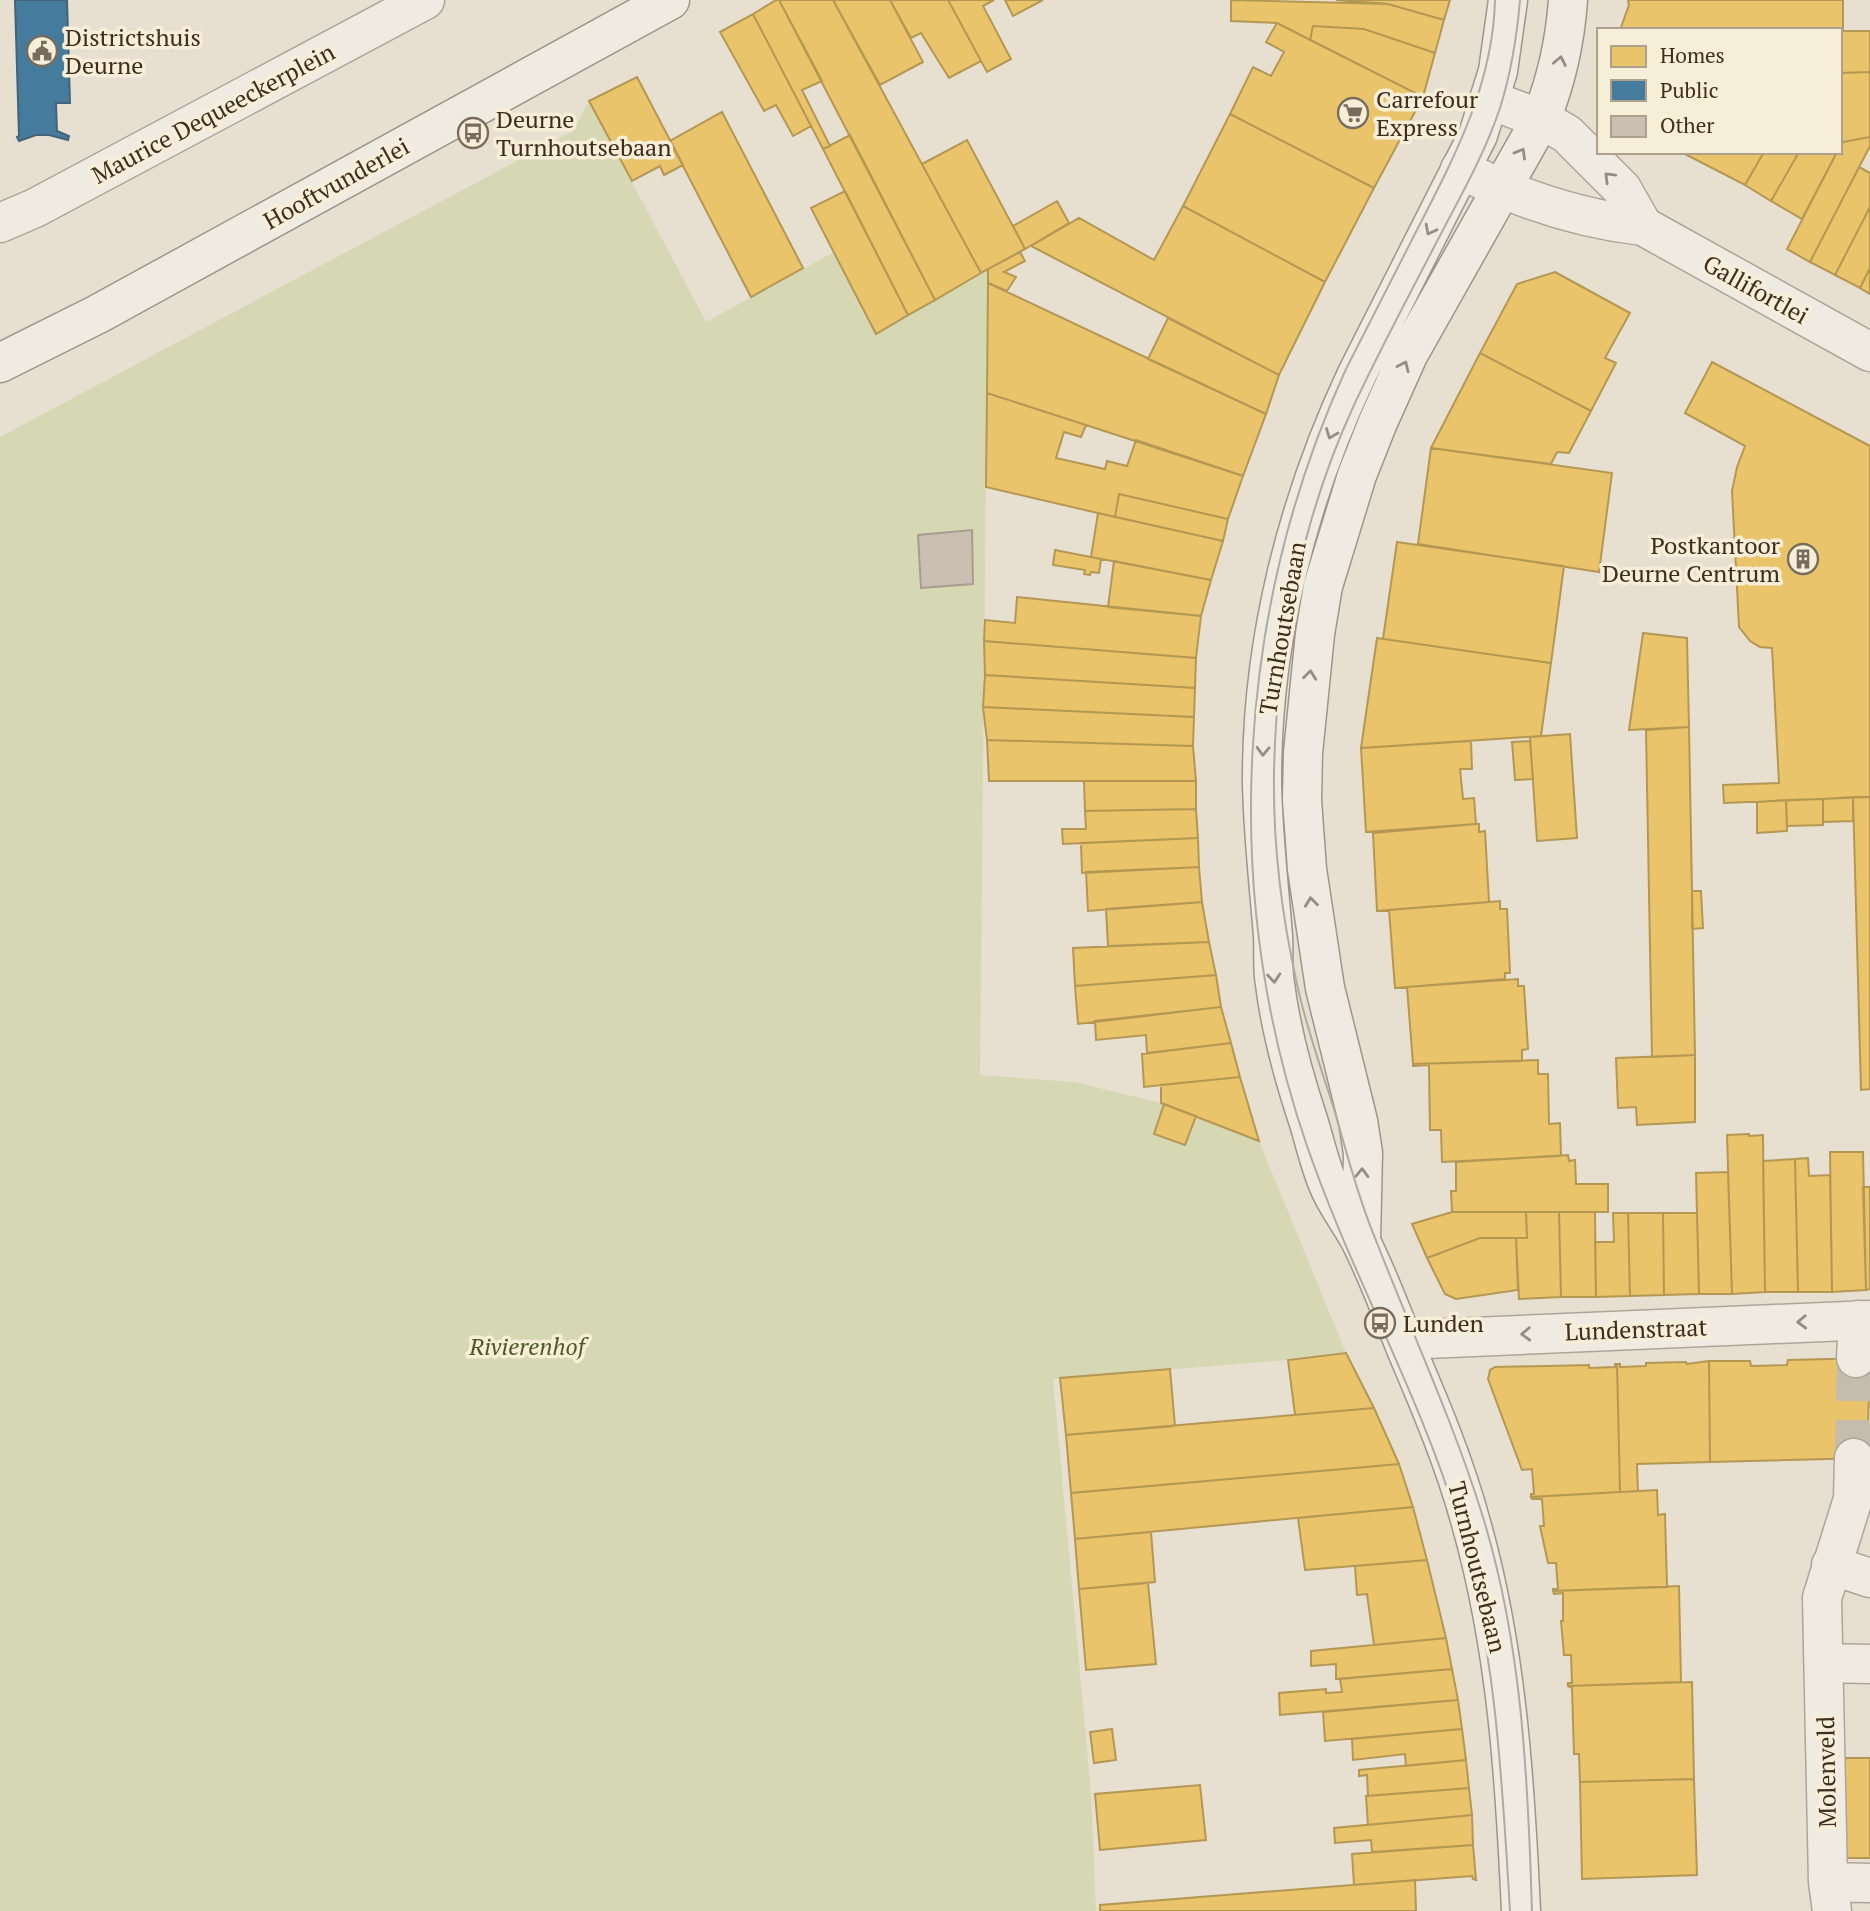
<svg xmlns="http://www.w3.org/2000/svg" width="1870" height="1911" font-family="'PT Serif',serif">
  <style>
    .green { fill: #d6d7b3 }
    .homes { fill: #e9c46a; stroke: #b59754; stroke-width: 2 }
    .public { fill: #457b9d; stroke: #436478; stroke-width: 2 }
    .building { fill: #cbbfb2; stroke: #a89c90; stroke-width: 2 }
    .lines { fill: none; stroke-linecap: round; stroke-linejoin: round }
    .street-tunnel { stroke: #c5bcae; stroke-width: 38; stroke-dasharray: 38 19; stroke-linecap: butt }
    .street-casing { stroke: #ada599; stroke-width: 41 }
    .secondary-casing { stroke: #9c958a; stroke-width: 41 }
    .street { stroke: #efebe3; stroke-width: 38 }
    .secondary { stroke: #efebe3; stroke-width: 38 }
    .tram { stroke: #afaaa2; stroke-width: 2 }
    .oneway { stroke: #968c82 }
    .labels { text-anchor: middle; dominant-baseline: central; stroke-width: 7; stroke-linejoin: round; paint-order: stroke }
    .poi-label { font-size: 24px; fill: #3d2e20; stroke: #f7eed8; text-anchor: start }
    .street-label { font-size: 24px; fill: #3d2e20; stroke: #f7eed8 }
    .park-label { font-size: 24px; font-style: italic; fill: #4d5a26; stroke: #f7eed8 }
  </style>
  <rect width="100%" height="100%" fill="#e7e0d1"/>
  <path class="green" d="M 589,101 L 706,322 L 834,252 L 876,334 L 988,269 L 980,1075 L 1074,1082 L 1161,1103 L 1259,1141 L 1346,1353 L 1288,1360 L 1053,1379 L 1091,1793 L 1096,1911 L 0,1911 L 0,437 L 573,131 Z"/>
  <path class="homes" d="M 776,0 L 779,0 L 822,81 L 802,90 L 830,146 L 823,149 L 753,14 Z
    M 779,0 L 833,0 L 981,273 L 935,300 Z
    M 833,0 L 890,0 L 923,62 L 880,85 Z
    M 890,0 L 948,0 L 981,61 L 949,78 L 921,33 L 911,38 Z
    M 948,0 L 994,0 L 983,6 L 1011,59 L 987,72 Z
    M 1005,0 L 1043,0 L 1013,16 Z
    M 1231,0 L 1388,4 L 1444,20 L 1435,53 L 1364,29 L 1313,26 L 1310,40 L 1277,23 L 1231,21 Z
    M 1336,0 L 1450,0 L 1444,20 L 1388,4 Z
    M 1628,0 L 1843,0 L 1843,31 L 1870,31 L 1870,72 L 1840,73 L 1840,30 L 1620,30 L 1629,5 Z
    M 753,14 L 811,126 L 793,136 L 776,105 L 764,111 L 720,32 Z
    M 1277,23 L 1423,97 L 1374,188 L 1230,114 L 1253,67 L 1271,76 L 1284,52 L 1266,42 Z
    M 1313,26 L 1364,29 L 1435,53 L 1423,97 L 1310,40 Z
    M 1870,72 L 1870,137 L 1843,142 L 1840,140 L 1840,73 Z
    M 637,77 L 683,165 L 664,175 L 660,166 L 632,181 L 589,101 Z
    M 722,112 L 803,268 L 751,297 L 670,141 Z
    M 1230,114 L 1374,188 L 1325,282 L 1183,206 Z
    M 850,135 L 935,300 L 908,315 L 823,149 Z
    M 1870,137 L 1870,146 L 1810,262 L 1787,249 L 1837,152 L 1840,152 L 1843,142 Z
    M 967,140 L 1025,249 L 981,273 L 922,164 Z
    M 1681,152 L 1764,152 L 1745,185 Z
    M 1764,152 L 1799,152 L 1771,201 L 1745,185 Z
    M 1799,152 L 1837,152 L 1802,219 L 1771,201 Z
    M 1859,167 L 1870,173 L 1870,207 L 1835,275 L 1810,262 Z
    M 845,191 L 908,315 L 876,334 L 811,208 Z
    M 1057,201 L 1069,223 L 1025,249 L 1013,226 Z
    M 1183,206 L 1325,282 L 1279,375 L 1031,246 L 1079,218 L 1154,260 Z
    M 1870,207 L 1870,268 L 1860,288 L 1835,275 Z
    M 1020,252 L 1025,261 L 1004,272 L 1016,277 L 1007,291 L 988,283 L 988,269 Z
    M 1870,268 L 1870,294 L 1860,288 Z
    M 1555,272 L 1630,313 L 1605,358 L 1616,363 L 1591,411 L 1480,353 L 1517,284 Z
    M 988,283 L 1266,414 L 1243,476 L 987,393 Z
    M 1168,318 L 1279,375 L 1266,414 L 1148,359 Z
    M 1480,353 L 1591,411 L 1569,453 L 1557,452 L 1551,464 L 1431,448 Z
    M 1712,362 L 1870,446 L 1870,797 L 1724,803 L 1723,785 L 1779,783 L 1772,648 L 1760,647 L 1750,641 L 1739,627 L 1732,491 L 1737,467 L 1745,446 L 1685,413 Z
    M 987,393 L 1086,425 L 1081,437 L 1064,432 L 1056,458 L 1105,469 L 1107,461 L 1127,466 L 1136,440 L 1243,476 L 1228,519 L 1119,494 L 1115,517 L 986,487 Z
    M 1431,448 L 1612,473 L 1599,572 L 1418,544 Z
    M 1119,494 L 1228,519 L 1223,541 L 1115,517 Z
    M 1098,513 L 1223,541 L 1211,580 L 1091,557 Z
    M 1397,542 L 1564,566 L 1551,663 L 1383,639 Z
    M 1055,550 L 1101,559 L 1099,573 L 1091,572 L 1090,575 L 1084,574 L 1085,570 L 1053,565 Z
    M 1114,561 L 1211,580 L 1201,616 L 1108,607 Z
    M 1017,597 L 1201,616 L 1196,658 L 984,641 L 985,620 L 1015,623 Z
    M 1643,633 L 1687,638 L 1689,727 L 1629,730 Z
    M 1377,638 L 1551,663 L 1541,736 L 1361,748 Z
    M 984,641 L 1196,658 L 1195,688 L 985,675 Z
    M 985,675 L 1195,688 L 1194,717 L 983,707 Z
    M 983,707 L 1194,717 L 1193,746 L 987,740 Z
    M 1689,727 L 1695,1055 L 1652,1057 L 1646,730 Z
    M 1570,734 L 1577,838 L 1537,841 L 1530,737 Z
    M 987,740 L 1193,746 L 1196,781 L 989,781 Z
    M 1471,741 L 1472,769 L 1460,769 L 1463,799 L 1474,798 L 1476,824 L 1366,832 L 1361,748 Z
    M 1530,741 L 1533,779 L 1515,780 L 1512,742 Z
    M 1084,781 L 1196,781 L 1196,809 L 1085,811 Z
    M 1853,797 L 1870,797 L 1870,1089 L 1861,1090 Z
    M 1853,797 L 1853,821 L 1823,822 L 1823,799 Z
    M 1823,799 L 1823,825 L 1787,826 L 1786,800 Z
    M 1786,800 L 1787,831 L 1757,833 L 1757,802 Z
    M 1196,809 L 1198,838 L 1063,844 L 1062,829 L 1086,829 L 1085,811 Z
    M 1476,824 L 1479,824 L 1479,832 L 1485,831 L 1489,902 L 1377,911 L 1373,833 Z
    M 1198,838 L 1199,867 L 1082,873 L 1081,843 Z
    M 1199,867 L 1202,902 L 1088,911 L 1086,872 Z
    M 1692,891 L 1701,891 L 1703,928 L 1692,929 Z
    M 1500,901 L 1500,909 L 1507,909 L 1510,973 L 1505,973 L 1505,979 L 1395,988 L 1389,910 Z
    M 1202,902 L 1209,942 L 1108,946 L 1106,909 Z
    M 1209,942 L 1216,975 L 1075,986 L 1073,948 Z
    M 1216,975 L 1221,1007 L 1078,1024 L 1075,986 Z
    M 1518,979 L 1518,986 L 1524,986 L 1528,1049 L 1522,1050 L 1522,1061 L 1413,1064 L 1407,987 Z
    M 1221,1007 L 1231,1043 L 1147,1053 L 1146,1035 L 1096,1040 L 1095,1021 Z
    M 1231,1043 L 1240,1077 L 1144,1087 L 1142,1054 Z
    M 1695,1055 L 1695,1122 L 1637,1125 L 1636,1107 L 1618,1108 L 1616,1058 Z
    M 1538,1060 L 1538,1074 L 1548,1074 L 1549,1124 L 1560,1123 L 1561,1156 L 1442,1162 L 1441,1130 L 1430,1130 L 1429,1065 L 1413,1066 L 1413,1064 Z
    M 1240,1077 L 1259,1141 L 1161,1103 L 1161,1085 Z
    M 1164,1104 L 1196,1116 L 1185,1145 L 1154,1134 Z
    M 1749,1134 L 1749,1136 L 1763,1135 L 1765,1292 L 1732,1294 L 1727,1135 Z
    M 1830,1152 L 1863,1152 L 1866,1290 L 1832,1292 Z
    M 1568,1155 L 1569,1161 L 1575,1160 L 1576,1184 L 1608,1184 L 1608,1212 L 1452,1212 L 1451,1191 L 1456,1191 L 1456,1162 Z
    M 1808,1158 L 1809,1176 L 1830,1175 L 1832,1292 L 1798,1292 L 1795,1159 Z
    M 1795,1159 L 1798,1292 L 1765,1292 L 1763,1161 Z
    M 1728,1172 L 1732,1294 L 1699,1294 L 1696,1173 Z
    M 1863,1187 L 1870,1187 L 1870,1289 L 1866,1290 Z
    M 1452,1212 L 1526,1212 L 1527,1238 L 1480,1238 L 1427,1258 L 1412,1224 Z
    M 1526,1212 L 1559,1212 L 1561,1297 L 1519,1299 L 1516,1238 L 1527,1238 Z
    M 1559,1212 L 1595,1212 L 1596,1297 L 1561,1297 Z
    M 1613,1213 L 1628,1213 L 1630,1296 L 1596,1297 L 1595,1242 L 1614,1242 Z
    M 1628,1213 L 1663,1213 L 1664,1295 L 1630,1296 Z
    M 1663,1213 L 1697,1213 L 1699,1294 L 1664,1295 Z
    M 1480,1238 L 1516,1238 L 1518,1290 L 1456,1299 L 1445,1294 L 1427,1258 Z
    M 1346,1353 L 1374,1408 L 1295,1415 L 1288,1360 Z
    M 1870,1358 L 1867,1458 L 1710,1462 L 1709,1361 L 1750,1361 L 1751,1366 L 1787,1365 L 1788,1360 Z
    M 1709,1361 L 1710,1462 L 1637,1464 L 1638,1492 L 1620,1492 L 1617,1364 L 1620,1364 L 1620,1367 L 1646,1366 L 1646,1363 L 1686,1362 L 1687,1364 Z
    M 1615,1364 L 1617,1364 L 1620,1492 L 1531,1497 L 1531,1494 L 1534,1494 L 1532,1469 L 1522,1470 L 1488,1379 L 1490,1370 L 1495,1367 L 1589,1365 L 1589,1368 L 1615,1367 Z
    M 1170,1369 L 1175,1426 L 1066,1435 L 1060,1378 Z
    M 1374,1408 L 1399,1464 L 1071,1493 L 1066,1435 Z
    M 1399,1464 L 1413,1507 L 1075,1539 L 1071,1493 Z
    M 1657,1490 L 1658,1515 L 1665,1514 L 1667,1587 L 1553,1591 L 1553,1589 L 1558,1589 L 1556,1563 L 1548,1563 L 1540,1526 L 1544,1526 L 1542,1499 L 1532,1499 L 1531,1497 Z
    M 1413,1507 L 1427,1560 L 1305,1570 L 1298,1518 Z
    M 1151,1532 L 1155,1582 L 1079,1589 L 1075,1539 Z
    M 1427,1560 L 1446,1638 L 1374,1645 L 1367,1594 L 1357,1595 L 1355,1566 Z
    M 1148,1583 L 1156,1664 L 1086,1670 L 1079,1589 Z
    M 1679,1586 L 1681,1682 L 1568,1686 L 1568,1683 L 1572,1683 L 1571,1655 L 1564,1655 L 1561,1621 L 1563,1621 L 1563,1593 L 1554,1594 L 1553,1591 Z
    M 1446,1638 L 1452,1669 L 1336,1679 L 1336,1664 L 1311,1666 L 1311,1651 Z
    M 1452,1669 L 1458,1700 L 1280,1715 L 1279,1693 L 1326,1689 L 1326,1693 L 1342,1692 L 1340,1679 Z
    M 1692,1682 L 1694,1779 L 1580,1782 L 1579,1754 L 1574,1754 L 1572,1688 L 1568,1686 Z
    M 1458,1700 L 1462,1729 L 1325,1741 L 1323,1712 Z
    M 1112,1729 L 1116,1760 L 1094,1763 L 1090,1732 Z
    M 1462,1729 L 1466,1760 L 1406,1766 L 1405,1754 L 1353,1760 L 1352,1739 Z
    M 1846,1758 L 1870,1758 L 1870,1858 L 1845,1858 L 1841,1776 Z
    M 1466,1760 L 1469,1788 L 1368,1796 L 1367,1775 L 1359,1776 L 1359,1770 Z
    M 1694,1779 L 1697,1875 L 1582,1879 L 1580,1782 Z
    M 1200,1785 L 1206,1840 L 1100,1850 L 1095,1794 Z
    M 1469,1788 L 1472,1815 L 1368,1825 L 1366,1796 Z
    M 1472,1815 L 1473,1845 L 1372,1852 L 1371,1840 L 1335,1843 L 1334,1828 Z
    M 1473,1845 L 1476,1880 L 1473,1879 L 1472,1876 L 1354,1885 L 1352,1854 Z
    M 1415,1880 L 1416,1911 L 1100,1911 L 1100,1905 Z"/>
  <path class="public" d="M 15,0 L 67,0 L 70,103 L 56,103 L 57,131 L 69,136 L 68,140 L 49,135 L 36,135 L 19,141 L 17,137 L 19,136 Z"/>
  <path class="building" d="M 972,530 L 973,584 L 921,588 L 918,535 Z"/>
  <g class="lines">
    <path class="street-tunnel" d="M 1854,1458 L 1856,1358"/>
    <g class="street-casing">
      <path id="street" d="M 1490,100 L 1541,119 L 1567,134 L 1622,189 L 1643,226
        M 1460,169 C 1517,198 1580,219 1643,226 L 1870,352
        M 0,223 L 35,208 L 425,0
        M 1403,1340 L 1870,1320
        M 1856,1358 L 1858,1320
        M 1831,1565 L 1870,1578
        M 1825,1663 L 1870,1664
        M 1828,1882 L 1870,1883
        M 1832,1911 L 1828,1882 L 1822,1598 L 1853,1499 L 1854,1458"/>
    </g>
    <g class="secondary-casing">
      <path id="secondary" d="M 1508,0 L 1498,71 L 1478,135 L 1357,374 C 1297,501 1261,643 1262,784 C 1263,835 1269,885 1273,936 C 1274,952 1272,968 1275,984 C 1281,1032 1294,1078 1309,1123 C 1315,1143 1320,1165 1328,1184 C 1336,1204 1350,1221 1360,1240 C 1378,1275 1392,1314 1407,1351 C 1431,1407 1455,1464 1471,1523 C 1507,1650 1515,1780 1521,1911
        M 0,363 L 98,314 L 670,0
        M 1361,1241 L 1363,1153 L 1358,1121 L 1325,988 L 1307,869 L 1302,800 L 1303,753 L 1315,634 L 1323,586 L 1357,475 L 1378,422 L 1408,355 L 1541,119 C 1557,79 1565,43 1568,0"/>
    </g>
    <use href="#street" class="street"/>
    <use href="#secondary" class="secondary"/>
    <path class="tram" d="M 1495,0 C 1493,83 1456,154 1419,226 C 1395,273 1371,321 1346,369 C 1236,610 1220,891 1306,1143 C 1350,1272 1419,1392 1458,1522 C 1496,1649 1502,1780 1510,1911
      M 1520,0 C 1517,36 1511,73 1500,108 C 1486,150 1465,188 1445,226 C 1414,286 1382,345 1354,405 C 1301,520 1276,649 1274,775 C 1273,845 1282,917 1297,984 C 1306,1027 1321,1068 1334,1109 C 1347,1154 1359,1200 1377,1243 C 1412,1333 1453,1421 1482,1514 C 1522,1642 1528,1778 1532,1911"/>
  </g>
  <defs><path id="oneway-chevron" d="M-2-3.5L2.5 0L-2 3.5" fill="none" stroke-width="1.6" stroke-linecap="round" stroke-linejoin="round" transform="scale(1.75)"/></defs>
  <g class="oneway">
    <use href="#oneway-chevron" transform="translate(1560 61) rotate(-79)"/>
    <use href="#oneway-chevron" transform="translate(1521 153) rotate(-60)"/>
    <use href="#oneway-chevron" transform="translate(1609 177) rotate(-135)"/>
    <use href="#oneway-chevron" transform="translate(1430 230) rotate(117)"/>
    <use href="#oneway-chevron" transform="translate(1404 366) rotate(-65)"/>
    <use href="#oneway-chevron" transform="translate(1331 434) rotate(111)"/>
    <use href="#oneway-chevron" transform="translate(1310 675) rotate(-83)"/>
    <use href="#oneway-chevron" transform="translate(1263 751) rotate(92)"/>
    <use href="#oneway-chevron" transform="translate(1311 902) rotate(-97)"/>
    <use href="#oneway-chevron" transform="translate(1274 978) rotate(85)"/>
    <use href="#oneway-chevron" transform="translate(1362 1173) rotate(-88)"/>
    <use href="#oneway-chevron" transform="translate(1802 1322) rotate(178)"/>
    <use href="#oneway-chevron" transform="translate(1526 1334) rotate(178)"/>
  </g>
  <defs>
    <g id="civic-ring" transform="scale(1.575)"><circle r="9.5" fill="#f7eed8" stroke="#786c5e" stroke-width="1.5"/><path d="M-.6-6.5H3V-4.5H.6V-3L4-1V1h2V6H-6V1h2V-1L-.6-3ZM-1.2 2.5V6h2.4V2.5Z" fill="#786c5e"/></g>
    <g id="supermarket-ring" transform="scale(1.575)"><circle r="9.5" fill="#f7eed8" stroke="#786c5e" stroke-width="1.5"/><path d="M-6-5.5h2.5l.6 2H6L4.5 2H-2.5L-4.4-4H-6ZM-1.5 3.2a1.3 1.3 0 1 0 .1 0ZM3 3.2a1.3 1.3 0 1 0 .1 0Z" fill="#786c5e"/></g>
    <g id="bus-ring" transform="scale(1.575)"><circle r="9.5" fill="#f7eed8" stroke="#786c5e" stroke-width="1.5"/><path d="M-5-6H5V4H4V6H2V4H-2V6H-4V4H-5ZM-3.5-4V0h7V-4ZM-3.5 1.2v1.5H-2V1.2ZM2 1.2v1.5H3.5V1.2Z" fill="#786c5e"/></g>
    <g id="building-ring" transform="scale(1.575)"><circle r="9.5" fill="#f7eed8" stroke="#786c5e" stroke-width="1.5"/><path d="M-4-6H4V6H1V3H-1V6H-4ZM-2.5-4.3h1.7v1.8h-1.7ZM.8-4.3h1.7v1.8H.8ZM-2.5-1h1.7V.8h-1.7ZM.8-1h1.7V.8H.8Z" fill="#786c5e"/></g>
  </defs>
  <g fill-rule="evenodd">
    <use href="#civic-ring" x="42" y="51"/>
    <use href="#supermarket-ring" x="1353" y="113"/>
    <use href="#bus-ring" x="473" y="133"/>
    <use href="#building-ring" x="1803" y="559"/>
    <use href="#bus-ring" x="1380" y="1323"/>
  </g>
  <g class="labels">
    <g class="poi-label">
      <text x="65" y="37">Districtshuis<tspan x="65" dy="28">Deurne</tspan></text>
      <text x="1376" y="99">Carrefour<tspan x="1376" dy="28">Express</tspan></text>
      <text x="496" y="119">Deurne<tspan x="496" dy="28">Turnhoutsebaan</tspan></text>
      <text x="1780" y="545" text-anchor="end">Postkantoor<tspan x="1780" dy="28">Deurne Centrum</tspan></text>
      <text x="1403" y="1323">Lunden</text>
    </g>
    <g class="street-label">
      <text transform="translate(213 113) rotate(-28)">Maurice Dequeeckerplein</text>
      <text transform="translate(336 183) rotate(-29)">Hooftvunderlei</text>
      <text transform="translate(1756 289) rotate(29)">Gallifortlei</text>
      <text transform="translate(1282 628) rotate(-80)">Turnhoutsebaan</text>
      <text transform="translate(1636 1329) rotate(-2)">Lundenstraat</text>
      <text transform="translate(1478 1567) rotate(76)">Turnhoutsebaan</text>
      <text transform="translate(1826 1772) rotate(-91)">Molenveld</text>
    </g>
    <g class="park-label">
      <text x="527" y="1346">Rivierenhof</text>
    </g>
  </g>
  <rect x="1597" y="28" width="245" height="126" fill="#f7eed8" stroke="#ada18e" stroke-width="2"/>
  <rect x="1611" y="46" width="35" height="21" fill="#e9c46a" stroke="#ada18e" stroke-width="2"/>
  <text x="1660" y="63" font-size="21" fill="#3d2e20">Homes</text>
  <rect x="1611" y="80" width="35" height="21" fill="#457b9d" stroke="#ada18e" stroke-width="2"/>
  <text x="1660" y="98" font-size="21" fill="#3d2e20">Public</text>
  <rect x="1611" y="116" width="35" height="21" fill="#cbbfb2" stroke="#ada18e" stroke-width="2"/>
  <text x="1660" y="133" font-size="21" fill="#3d2e20">Other</text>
</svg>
